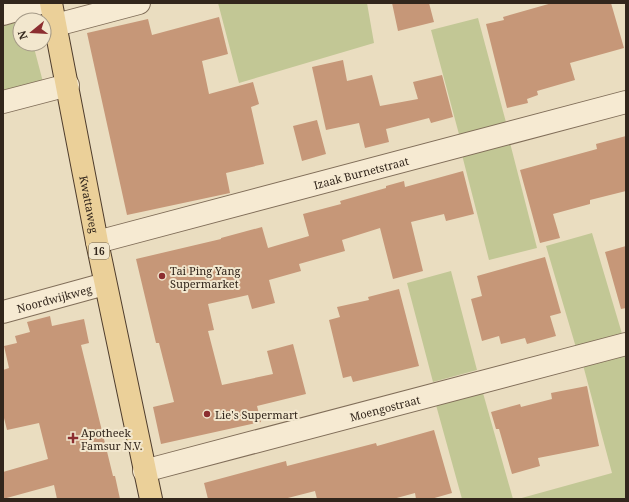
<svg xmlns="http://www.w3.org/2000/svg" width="629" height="502" font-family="'Noto Serif',serif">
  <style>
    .green { fill: #c2c795 }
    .building { fill: #c69778 }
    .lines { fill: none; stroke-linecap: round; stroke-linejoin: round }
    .street-casing { stroke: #816e59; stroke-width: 24 }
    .primary-casing { stroke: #4f3d2d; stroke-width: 24 }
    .street { stroke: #f6ead2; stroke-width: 22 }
    .primary { stroke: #ebd099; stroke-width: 22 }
    .poi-dot { fill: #8c2e30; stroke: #f2e7ce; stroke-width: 1.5 }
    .labels { text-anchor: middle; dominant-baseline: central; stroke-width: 4; stroke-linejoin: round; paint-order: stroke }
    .shield { fill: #f2e7ce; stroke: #6c6051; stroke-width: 1 }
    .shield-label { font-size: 10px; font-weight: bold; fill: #32261c }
    .street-label { font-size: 11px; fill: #32261c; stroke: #f2e7ce }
    .poi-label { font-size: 11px; fill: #32261c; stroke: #f2e7ce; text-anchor: start }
  </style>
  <rect width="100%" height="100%" fill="#eaddc0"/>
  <path class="green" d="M 218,3 L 367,3 L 374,43 L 239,83 Z
    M 22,18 L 25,20 L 20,20 L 20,44 L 33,44 L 43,82 L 3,93 L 3,22 Z
    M 478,18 L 507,126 L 460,138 L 431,30 Z
    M 509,139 L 537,248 L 489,260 L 461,151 Z
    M 592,233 L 623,337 L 577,351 L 546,246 Z
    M 451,271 L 477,370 L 433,382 L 407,283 Z
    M 624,353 L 626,359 L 626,499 L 518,499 L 612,473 L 583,365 Z
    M 483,393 L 513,499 L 462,499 L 436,405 Z"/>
  <path class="building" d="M 392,3 L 429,3 L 434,22 L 398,31 Z
    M 552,3 L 611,3 L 624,48 L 570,63 L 575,80 L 537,91 L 538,95 L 527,99 L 528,103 L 507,108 L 486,24 L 504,20 L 503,17 Z
    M 219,17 L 228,54 L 202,61 L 209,94 L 253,82 L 259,104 L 251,107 L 264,164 L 226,173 L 230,193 L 127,215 L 87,33 L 148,19 L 152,35 Z
    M 343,60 L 347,81 L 372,75 L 380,106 L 418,99 L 413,82 L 442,75 L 453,117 L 431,123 L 429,118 L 386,129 L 389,142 L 365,148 L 359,123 L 326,130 L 312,67 Z
    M 317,120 L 326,154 L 302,161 L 293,126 Z
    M 626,136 L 626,191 L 590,200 L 590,204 L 553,214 L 560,238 L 540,243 L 520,170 L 597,149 L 596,144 Z
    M 463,171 L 474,214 L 446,221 L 444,214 L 411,222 L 423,271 L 393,279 L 380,228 L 342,240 L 345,251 L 299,264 L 301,271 L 269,280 L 275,303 L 252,309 L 248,295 L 208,304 L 214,330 L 208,331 L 222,385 L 273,374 L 267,351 L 293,344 L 306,394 L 257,406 L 261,422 L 161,444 L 153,407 L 174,402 L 159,343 L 156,343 L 136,259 L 221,239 L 221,238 L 262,227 L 268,248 L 309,236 L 303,214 L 341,204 L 340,201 L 386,188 L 386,186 L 404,181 L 405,187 Z
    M 626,246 L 626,308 L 621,309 L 605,252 Z
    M 545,257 L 561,313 L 550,316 L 556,336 L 527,344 L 525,338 L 501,344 L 499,336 L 482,341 L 471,299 L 482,296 L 477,276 Z
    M 399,289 L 419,366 L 353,382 L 351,376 L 343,378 L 329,320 L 340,317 L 337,307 L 369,300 L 368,297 Z
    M 50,316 L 52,326 L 84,319 L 89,343 L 81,345 L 113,476 L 115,476 L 120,499 L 57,499 L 54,485 L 3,499 L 3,472 L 48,459 L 39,423 L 7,430 L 3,414 L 3,370 L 9,368 L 4,346 L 17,343 L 15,336 L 30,332 L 27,322 Z
    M 587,386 L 599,446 L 538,458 L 540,466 L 512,474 L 499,429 L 496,429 L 491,412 L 520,404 L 521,407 L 552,399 L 551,393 Z
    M 434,430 L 452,493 L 431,499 L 416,499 L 415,493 L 393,499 L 317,499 L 315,491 L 284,499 L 208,499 L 204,483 L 286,461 L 287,466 L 376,443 L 377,446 Z"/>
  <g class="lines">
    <g class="street-casing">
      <g id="street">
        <path d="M 3,14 L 41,3"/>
        <path d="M 56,25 L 139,3"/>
        <path d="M 3,102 L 68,85"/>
        <path id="s1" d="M 97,242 L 626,102"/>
        <path id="s2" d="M 3,312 L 105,284"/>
        <path id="s3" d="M 144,471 L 626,344"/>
      </g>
    </g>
    <g class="primary-casing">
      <g id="primary">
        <path id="s4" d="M 51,3 L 97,242 L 151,499"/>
      </g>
    </g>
    <use href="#street" class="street"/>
    <use href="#primary" class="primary"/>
  </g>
  <g class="poi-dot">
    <circle cx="162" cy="276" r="4"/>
    <circle cx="207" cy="414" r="4"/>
    <path d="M71 432h4v4h4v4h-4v4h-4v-4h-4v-4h4z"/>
  </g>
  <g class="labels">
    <rect class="shield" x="89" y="243" width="20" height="16" rx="3"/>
    <g class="shield-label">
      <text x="99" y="251">16</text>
    </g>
    <g class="street-label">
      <text stroke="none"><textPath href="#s1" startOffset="273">Izaak Burnetstraat</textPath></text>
      <text stroke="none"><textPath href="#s4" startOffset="205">Kwattaweg</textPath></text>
      <text stroke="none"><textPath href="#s2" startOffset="53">Noordwijkweg</textPath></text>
      <text stroke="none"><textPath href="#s3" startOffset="249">Moengostraat</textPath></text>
    </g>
    <g class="poi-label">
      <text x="170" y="270">Tai Ping Yang<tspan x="170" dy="13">Supermarket</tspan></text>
      <text x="215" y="414">Lie's Supermart</text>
      <text x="81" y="432">Apotheek<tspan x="81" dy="13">Famsur N.V.</tspan></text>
    </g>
  </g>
  <rect width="629" height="502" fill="none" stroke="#32261c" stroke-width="8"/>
  <g transform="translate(32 32) rotate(252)"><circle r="19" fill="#f2e7ce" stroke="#a59a87"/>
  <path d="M0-3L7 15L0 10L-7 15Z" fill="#8c2e30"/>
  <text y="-6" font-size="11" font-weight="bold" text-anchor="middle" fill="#32261c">N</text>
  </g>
</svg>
